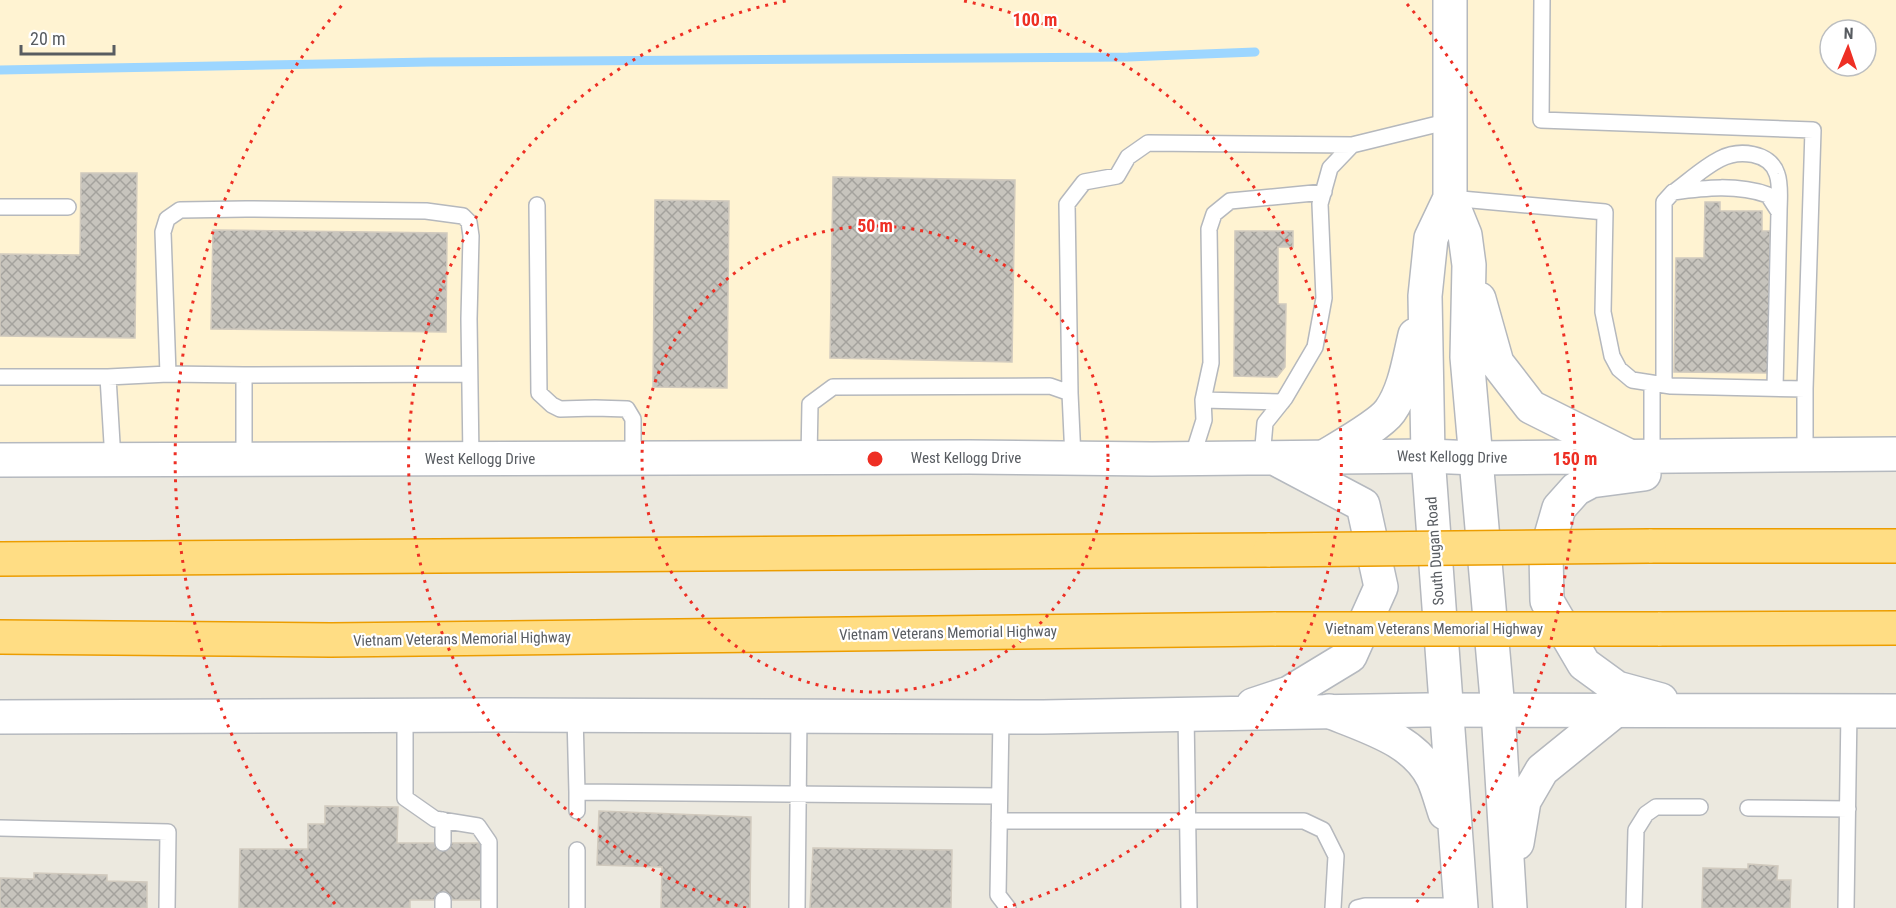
<svg xmlns="http://www.w3.org/2000/svg" width="1896" height="908" font-family="'Roboto Condensed',sans-serif">
  <style>
    .commercial { fill: #fff3d2; fill-rule: evenodd }
    .lines { fill: none; stroke-linecap: round; stroke-linejoin: round }
    .stream { stroke: #9dd6ff; stroke-width: 9 }
    .building { fill: url(#building-cross-hatch); stroke: #d1cabe; stroke-width: 1.5 }
    .service-casing { stroke: #b5b8bd; stroke-width: 18 }
    .tertiary-casing { stroke: #b5b8bd; stroke-width: 36 }
    .secondary-casing { stroke: #b5b9bf; stroke-width: 36 }
    .motorway-casing { stroke: #ec9d00; stroke-width: 36 }
    .service { stroke: #fff; stroke-width: 15 }
    .tertiary { stroke: #fff; stroke-width: 33 }
    .secondary { stroke: #fff; stroke-width: 33 }
    .motorway { stroke: #ffdd84; stroke-width: 33 }
    .motorway-bridge-casing { stroke: #ec9d00; stroke-width: 36; stroke-linecap: butt }
    .motorway-bridge { stroke: #ffdd84; stroke-width: 33 }
    .ring { fill: none; stroke: #ee2f24; stroke-width: 3; stroke-dasharray: 3 6 }
    .labels { text-anchor: middle; dominant-baseline: central; stroke-width: 4.5; stroke-linejoin: round; paint-order: stroke }
    .street-label { font-size: 15px; fill: #585c61; stroke: #fff }
    .centre { fill: #ee2f24; stroke: #fff; stroke-width: 3 }
    .ring-label { font-size: 18px; text-anchor: middle; font-weight: bold; fill: #ee2f24; stroke: #fff; stroke-width: 4.5; stroke-linejoin: round; paint-order: stroke }
  </style>
  <defs>
    <pattern id="building-cross-hatch" width="8" height="8" patternUnits="userSpaceOnUse" patternTransform="scale(1.5)"><rect width="8" height="8" fill="#c7c4bd"/><path d="M0 0l8 8M0 8l8-8" fill="none" stroke="#a4a29d"/></pattern>
  </defs>
  <rect width="100%" height="100%" fill="#ece9df"/>
  <path class="commercial" d="M 0,0 L 1896,0 L 1896,455 L 0,456 ZM 1830,30 L 1866,30 L 1866,66 L 1830,66 Z"/>
  <g class="lines">
    <path class="stream" d="M 0,70 L 430,62 L 1128,57 L 1255,52"/>
  </g>
  <path class="building" d="M 81,173 L 137,173 L 135,338 L 0,336 L 0,254 L 80,255 Z
    M 833,177 L 1015,180 L 1012,362 L 830,358 Z
    M 655,200 L 729,201 L 727,388 L 653,387 Z
    M 1705,202 L 1720,202 L 1720,211 L 1762,211 L 1762,231 L 1770,231 L 1768,373 L 1674,372 L 1676,258 L 1704,258 Z
    M 213,230 L 447,233 L 446,332 L 211,329 Z
    M 1235,231 L 1293,231 L 1293,247 L 1278,247 L 1278,304 L 1286,304 L 1285,367 L 1277,377 L 1234,376 Z
    M 325,806 L 398,807 L 397,843 L 484,843 L 484,900 L 410,900 L 410,908 L 239,908 L 240,849 L 308,849 L 308,824 L 325,824 Z
    M 599,811 L 751,817 L 750,908 L 661,908 L 662,867 L 597,865 Z
    M 813,848 L 952,850 L 951,908 L 810,908 Z
    M 1748,864 L 1778,866 L 1777,880 L 1791,880 L 1790,908 L 1702,908 L 1703,868 L 1748,869 Z
    M 34,873 L 107,875 L 107,881 L 147,882 L 147,908 L 0,908 L 0,878 L 34,879 Z"/>
  <g class="lines">
    <g class="service-casing">
      <path id="service" d="M 1542,0 L 1541,120 L 1813,130 L 1805,389 L 1805,455
        M 1674,192 C 1689,181 1704,167 1720,159 C 1739,149 1770,152 1777,174 C 1781,185 1779,201 1779,212
        M 1450,198 L 1605,212 L 1603,312 L 1612,356 L 1619,369 L 1632,380 L 1671,386 L 1805,389
        M 537,205 L 539,393 L 552,405 L 560,409 L 595,408 L 627,409 L 633,419 L 633,459
        M 0,207 L 68,207
        M 244,375 L 469,374
        M 0,377 L 108,377 L 113,460
        M 108,377 L 168,374
        M 1652,383 L 1652,456
        M 1664,385 L 1664,202 L 1673,192 C 1704,188 1737,184 1768,195 L 1779,212 L 1775,388
        M 1070,393 L 1067,204 L 1084,182 L 1117,176 L 1128,157 L 1148,143 L 1352,145
        M 1203,400 L 1282,402
        M 809,458 L 810,404 L 833,387 L 1050,386 L 1070,393 L 1073,458
        M 1192,458 L 1204,420 L 1203,400 L 1211,363 L 1209,229 L 1214,214 L 1230,201 L 1324,192
        M 1262,458 L 1265,423 L 1285,398 L 1315,347 L 1324,298 L 1320,204 L 1330,168 L 1352,145 L 1450,121
        M 244,460 L 244,375 L 168,374 L 163,232 L 167,219 L 180,210 L 246,209 L 426,211 L 463,216 L 469,222 L 471,236 L 469,319 L 471,459
        M 1186,714 L 1189,908
        M 405,715 L 405,798 L 435,819 L 478,826 L 489,842 L 489,908
        M 575,716 L 577,792 L 999,796
        M 1001,718 L 998,895 L 1008,908
        M 1748,808 L 1848,809
        M 577,811 L 577,792
        M 443,820 L 443,843
        M 999,821 L 1304,821 L 1323,830 L 1336,856 L 1333,908
        M 0,828 L 168,832 L 167,908
        M 577,850 L 577,908
        M 443,900 L 443,908
        M 797,908 L 799,716
        M 1357,908 L 1365,906 L 1461,906
        M 1634,908 L 1636,830 L 1646,814 L 1656,807 L 1700,807
        M 1846,908 L 1849,711"/>
    </g>
    <g class="tertiary-casing">
      <path id="tertiary" d="M 1450,0 L 1450,198 L 1465,235 L 1469,265 L 1467,357 L 1498,710 L 1510,908
        M 1450,198 L 1431,238 L 1425,296 L 1428,456 L 1461,908
        M 1479,299 L 1497,363 L 1531,407 L 1629,456
        M 1324,457 C 1340,447 1380,425 1390,411 C 1405,390 1409,360 1415,335
        M 1329,711 C 1366,727 1414,739 1433,778 C 1438,789 1441,801 1445,813
        M 1517,843 L 1524,801 L 1542,770 L 1616,710"/>
    </g>
    <g class="secondary-casing">
      <path id="secondary" d="M 0,460 L 969,457 L 1152,459 L 1428,456 L 1476,458 L 1896,454
        M 1644,474 L 1591,481 L 1576,489 L 1559,508 L 1546,553 L 1547,601 L 1584,664 L 1617,688 L 1661,700
        M 1253,705 L 1289,693 L 1350,656 L 1381,587 L 1363,505 L 1278,460
        M 0,717 L 485,715 L 1043,717 L 1426,710 L 1896,711"/>
    </g>
    <g class="motorway-casing">
      <path id="motorway" d="M 1649,546 L 1896,546
        M 0,559 L 1270,550
        M 1658,629 L 1896,628
        M 0,637 L 331,640 L 1276,629"/>
    </g>
    <use href="#service" class="service"/>
    <use href="#tertiary" class="tertiary"/>
    <use href="#secondary" class="secondary"/>
    <use href="#motorway" class="motorway"/>
    <g class="motorway-bridge-casing">
      <path id="motorway-bridge" d="M 1270,550 L 1649,546
        M 1276,629 L 1658,629"/>
    </g>
    <use href="#motorway-bridge" class="motorway-bridge"/>
  </g>
  <g class="ring">
    <circle cx="875" cy="459" r="233"/>
    <path d="M746 908A467 467 0 0 1 786 1M964 1A467 467 0 0 1 1004 908"/>
    <path d="M335 904A700 700 0 0 1 343 4M1407 4A700 700 0 0 1 1415 904"/>
  </g>
  <g class="labels">
    <g class="street-label">
      <text transform="translate(1452 457) rotate(1)">West Kellogg Drive</text>
      <text x="966" y="458">West Kellogg Drive</text>
      <text x="480" y="459">West Kellogg Drive</text>
      <text transform="translate(1435 551) rotate(-94)">South Dugan Road</text>
      <text x="1434" y="629">Vietnam Veterans Memorial Highway</text>
      <text transform="translate(948 633) rotate(-1)">Vietnam Veterans Memorial Highway</text>
      <text transform="translate(462 639) rotate(-1)">Vietnam Veterans Memorial Highway</text>
    </g>
  </g>
  <circle cx="875" cy="459" r="9" class="centre"/>
  <g class="ring-label">
    <text x="1035" y="26">100 m</text>
    <text x="875" y="232">50 m</text>
    <text x="1575" y="465">150 m</text>
  </g>
  <g transform="translate(1848 48) rotate(2)"><circle r="28" fill="#ffffff" stroke="#bcbec0" stroke-width="1.5"/>
  <path d="M0-4.5L10 22L0 15L-10 22Z" fill="#ee2f24"/>
  <text y="-9" font-size="16" font-weight="bold" text-anchor="middle" fill="#585c61">N</text>
  </g>
  <path d="M21 45v9h93v-9" fill="none" stroke="#585c61" stroke-width="3"/>
  <text x="30" y="45" font-size="18" fill="#585c61" stroke="#ffffff" stroke-width="4.5" paint-order="stroke">20 m</text>
</svg>
